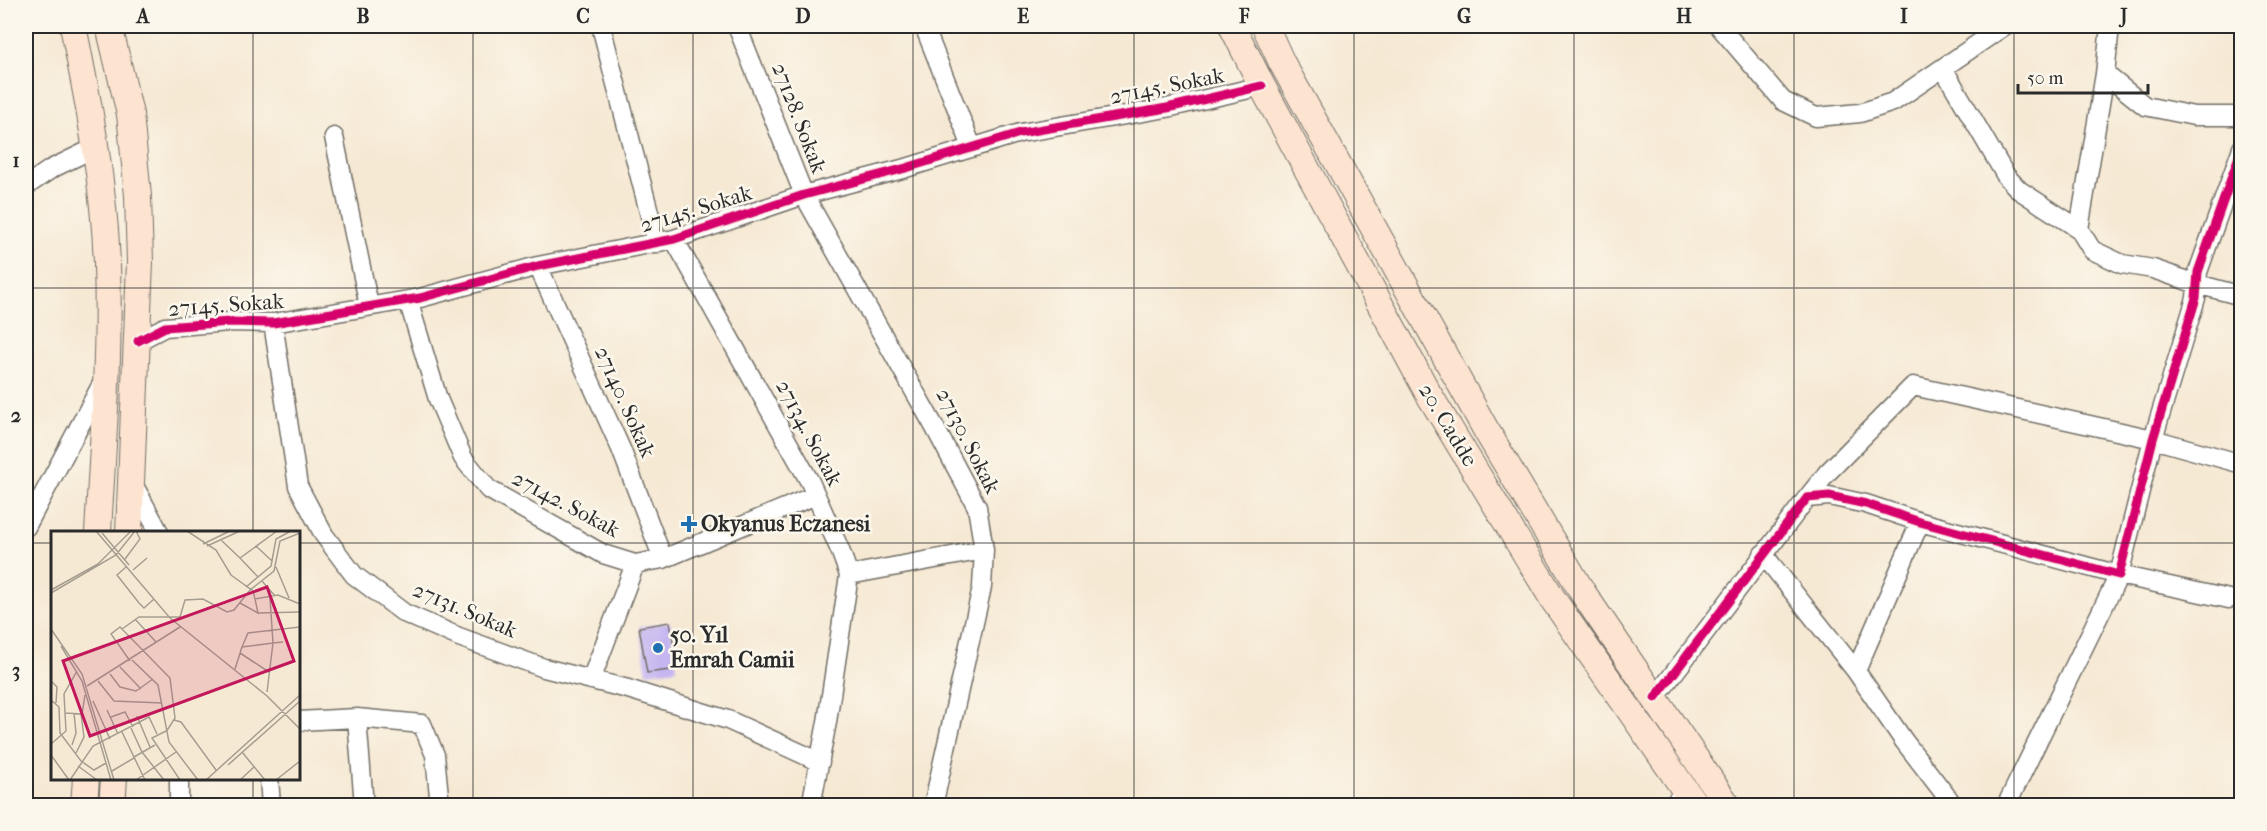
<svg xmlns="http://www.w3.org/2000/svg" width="2267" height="831" font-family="'IM FELL French Canon',serif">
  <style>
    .building { fill: #c5b5f0 }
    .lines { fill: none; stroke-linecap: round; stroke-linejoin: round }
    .street-casing { stroke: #726e66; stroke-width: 21 }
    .secondary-casing { stroke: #726e66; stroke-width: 28 }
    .street { stroke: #fff; stroke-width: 18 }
    .secondary { stroke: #fde4d1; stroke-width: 26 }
    .cycleway-casing { stroke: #fbf7ec; stroke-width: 13 }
    .cycleway { stroke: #d6006c; stroke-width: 9 }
    .grid { fill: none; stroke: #2b2b2b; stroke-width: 1.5; stroke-opacity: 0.55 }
    .poi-dot { fill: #1f6fb2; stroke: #fbf7ec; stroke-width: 2 }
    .labels { text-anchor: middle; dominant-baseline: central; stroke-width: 5; stroke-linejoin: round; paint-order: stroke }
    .street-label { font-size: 22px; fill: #2b2b2b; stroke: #fbf7ec }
    .poi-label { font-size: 22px; font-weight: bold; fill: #2b2b2b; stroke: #fbf7ec; text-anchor: start }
    .inset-road { fill: none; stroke: #a59d90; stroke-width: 1.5 }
    .view { fill: #c2185b; fill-opacity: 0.15; stroke: #c2185b; stroke-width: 3 }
    .inset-edge { fill: none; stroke: #2b2b2b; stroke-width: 3 }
    .neatline { fill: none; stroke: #2b2b2b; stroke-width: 2 }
    .grid-label { font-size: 20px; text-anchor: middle; font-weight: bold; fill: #2b2b2b }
  </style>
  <rect width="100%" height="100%" fill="#fbf7ec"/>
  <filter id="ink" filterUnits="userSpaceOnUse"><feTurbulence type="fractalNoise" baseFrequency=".0167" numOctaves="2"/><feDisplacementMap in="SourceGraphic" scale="12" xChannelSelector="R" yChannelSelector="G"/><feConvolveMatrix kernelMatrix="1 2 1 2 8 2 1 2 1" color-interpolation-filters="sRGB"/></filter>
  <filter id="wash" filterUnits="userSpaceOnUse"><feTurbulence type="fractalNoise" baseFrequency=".008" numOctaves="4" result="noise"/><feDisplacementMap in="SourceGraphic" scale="24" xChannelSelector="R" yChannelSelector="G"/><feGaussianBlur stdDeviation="1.35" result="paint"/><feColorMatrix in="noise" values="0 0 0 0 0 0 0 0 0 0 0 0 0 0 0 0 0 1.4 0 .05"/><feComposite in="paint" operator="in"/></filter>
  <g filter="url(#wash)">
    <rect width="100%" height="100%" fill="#f6e9d4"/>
    <g id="blocks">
      <path class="building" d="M 670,622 L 677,669 L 647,673 L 639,627 Z"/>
    </g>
  </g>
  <g filter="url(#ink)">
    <use href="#blocks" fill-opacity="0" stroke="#726e66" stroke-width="1.5"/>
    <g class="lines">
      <g class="street-casing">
        <path id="street" d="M 601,26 L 657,243
          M 737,26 L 804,195 L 934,426 L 977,507 L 984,550 L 982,587 L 933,806
          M 924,26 L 972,147
          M 1719,26 L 1783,101 L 1816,117 L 1860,113 L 1893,102 L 2004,26
          M 2110,26 L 2105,74 L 2145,106 L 2194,116 L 2242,116
          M 1943,68 L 2006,176 L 2019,190 L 2079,229 L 2105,74
          M 334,137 L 369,306
          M 26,186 L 51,169 L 96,147
          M 2079,229 L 2092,250 L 2122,264 L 2153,269 L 2197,284 L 2242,296
          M 674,239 L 810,482 L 840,550 L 849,575 L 827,722 L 811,806
          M 538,266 L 621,449 L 663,559
          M 408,300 L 438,399 L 463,458 L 488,489 L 603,554 L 635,564 L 663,559 L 816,495
          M 273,323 L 298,486 L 324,535 L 354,575 L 404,613 L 459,637 L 544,668 L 628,689 L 728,720 L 820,762
          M 138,341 L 165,327 L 229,322 L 273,323 L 420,298 L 538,266 L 674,239 L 804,195 L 906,168 L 1020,133 L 1167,108 L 1262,86
          M 132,482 L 159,532
          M 1807,498 L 1827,473 L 1913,386 L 2153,439 L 2242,464
          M 26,527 L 104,380
          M 1763,554 L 1856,671 L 1904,741 L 1954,806
          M 849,575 L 984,550
          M 1856,671 L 1920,522
          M 591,680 L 635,564
          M 1655,698 L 1807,498 L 1829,496 L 1866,504 L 1920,522 L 2119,575 L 2153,439 L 2196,298 L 2198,272 L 2242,148
          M 357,718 L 364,806
          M 298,721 L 357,718 L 422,724 L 435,755 L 440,806
          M 269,778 L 271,806
          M 179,806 L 179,778
          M 1673,806 L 1685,789
          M 2006,806 L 2119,575 L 2229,599"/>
      </g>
      <g class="secondary-casing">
        <path id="secondary" d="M 73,26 C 89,104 104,183 107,264 C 110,353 103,443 98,532
          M 109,26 L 130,114 L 138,196 L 140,262 L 129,532
          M 1232,26 L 1262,86 L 1428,393 L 1554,601 L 1696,806
          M 1265,26 L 1282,63 L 1486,430 L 1583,593 L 1728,806
          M 84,806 L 86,778
          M 112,806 L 114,778"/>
      </g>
      <use href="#street" class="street"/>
      <use href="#secondary" class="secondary"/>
      <g class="cycleway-casing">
        <path id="cycleway" d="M 138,341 L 165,327 L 229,322 L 273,323 L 420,298 L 538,266 L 674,239 L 804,195 L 906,168 L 1020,133 L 1167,108 L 1262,86
          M 1655,698 L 1807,498 L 1829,496 L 1866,504 L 1920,522 L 2119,575 L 2153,439 L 2196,298 L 2198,272 L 2242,148"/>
      </g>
      <use href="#cycleway" class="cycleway"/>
    </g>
  </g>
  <path class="grid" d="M 253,26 L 253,532M 473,26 L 473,806M 693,26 L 693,806M 913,26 L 913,806M 1134,26 L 1134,806M 1354,26 L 1354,806M 1574,26 L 1574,806M 1794,26 L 1794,806M 2014,26 L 2014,806M 26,288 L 2242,288M 26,543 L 52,543M 298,543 L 2242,543M 253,778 L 253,806"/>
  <g class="poi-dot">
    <path d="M686 515h6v6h6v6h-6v6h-6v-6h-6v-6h6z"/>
    <circle cx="658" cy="648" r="6"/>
  </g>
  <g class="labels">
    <g class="street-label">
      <text transform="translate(1167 86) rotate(-11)">27145. Sokak</text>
      <text transform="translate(799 118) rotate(69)">27128. Sokak</text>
      <text transform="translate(696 209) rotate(-17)">27145. Sokak</text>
      <text transform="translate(226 305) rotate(-4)">27145. Sokak</text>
      <text transform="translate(625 402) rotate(66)">27140. Sokak</text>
      <text transform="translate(1448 425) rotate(59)">20. Cadde</text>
      <text transform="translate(809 433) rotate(62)">27134. Sokak</text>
      <text transform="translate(968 441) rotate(63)">27130. Sokak</text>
      <text transform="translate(566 504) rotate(28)">27142. Sokak</text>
      <text transform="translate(465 610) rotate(23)">27131. Sokak</text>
    </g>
    <g class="poi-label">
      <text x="701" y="524">Okyanus Eczanesi</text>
      <text x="670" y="635">50. Yıl<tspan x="670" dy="25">Emrah Camii</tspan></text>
    </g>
  </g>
  <g transform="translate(51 531)">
    <rect width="249" height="249" fill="#f6e9d4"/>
    <path class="inset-road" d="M 45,0 L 119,87 L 216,165 L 249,198M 136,0 L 165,19 L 180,44 L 202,60 L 204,68 L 227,64 L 249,73M 51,2 L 78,34M 170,9 L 189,27 L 226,0M 152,13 L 179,0M 156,15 L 189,0M 205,15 L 221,30M 189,27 L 207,46M 74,28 L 89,8 L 85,0M 75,36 L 66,44 L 88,72 L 93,77 L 103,68M 225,36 L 238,67M 82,39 L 96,27M 211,50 L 224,65M 195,56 L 220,35 L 225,8 L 240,0M 0,59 L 47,33 L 80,0M 0,62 L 65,24 L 84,0M 189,72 L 207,82 L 204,68M 207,82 L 249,81M 84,88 L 105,111M 0,98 L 31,143 L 63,249M 71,98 L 88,86 L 129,86 L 134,69 L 152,68 L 176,81 L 183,79 L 199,59 L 223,40 L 229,10 L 249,2M 10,115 L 31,150 L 60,249M 191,116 L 197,102 L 249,96M 189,122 L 218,141M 81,129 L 107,154 L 118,211 L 147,249M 79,130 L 60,103 L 69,96 L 119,147 L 124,187 L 115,201M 69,136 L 90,158M 184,138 L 191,116 L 222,112 L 219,67M 59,143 L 69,156 L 85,160 L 102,148M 0,150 L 6,156 L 5,172M 47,150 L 63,170 L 111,172M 36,155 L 129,96M 216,161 L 222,112 L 232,111M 0,169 L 8,176 L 9,202 L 30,230 L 43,239 L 55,232M 42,170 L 59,208M 56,179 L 67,203M 14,182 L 31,183 L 34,164M 86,185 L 99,216M 60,186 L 74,181 L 82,196M 123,189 L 130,191 L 165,239M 80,197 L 91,221 L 113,249M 115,200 L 101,207 L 129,249M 71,201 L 94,249M 0,213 L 15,200 L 13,163 L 26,140M 21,214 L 25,202 L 23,182M 191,221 L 214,249M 25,222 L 33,206 L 30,183M 0,224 L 18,249M 83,226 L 104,214M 177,234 L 249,170M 27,235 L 46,249M 61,240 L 83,227M 19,249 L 42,215 L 98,186 L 106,203M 85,249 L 125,221M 155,249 L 249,164M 189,249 L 203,236M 225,249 L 249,230"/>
    <path class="view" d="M 216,56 L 243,130 L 39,205 L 12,130 Z"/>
    <rect width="249" height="249" class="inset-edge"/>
  </g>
  <rect width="2267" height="831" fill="none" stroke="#fbf7ec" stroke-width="66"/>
  <path d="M2018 84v9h130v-9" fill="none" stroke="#2b2b2b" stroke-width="3"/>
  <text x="2027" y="84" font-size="18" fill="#2b2b2b" stroke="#fbf7ec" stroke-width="4.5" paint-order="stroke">50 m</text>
  <rect x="33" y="33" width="2201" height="765" class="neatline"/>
  <g class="grid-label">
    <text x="143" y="23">A</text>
    <text x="363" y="23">B</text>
    <text x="583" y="23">C</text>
    <text x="803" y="23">D</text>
    <text x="1023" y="23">E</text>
    <text x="1244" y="23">F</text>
    <text x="1464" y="23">G</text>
    <text x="1684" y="23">H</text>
    <text x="1904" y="23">I</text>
    <text x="2124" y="23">J</text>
    <text x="16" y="167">1</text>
    <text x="16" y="422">2</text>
    <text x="16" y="677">3</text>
  </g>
</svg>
